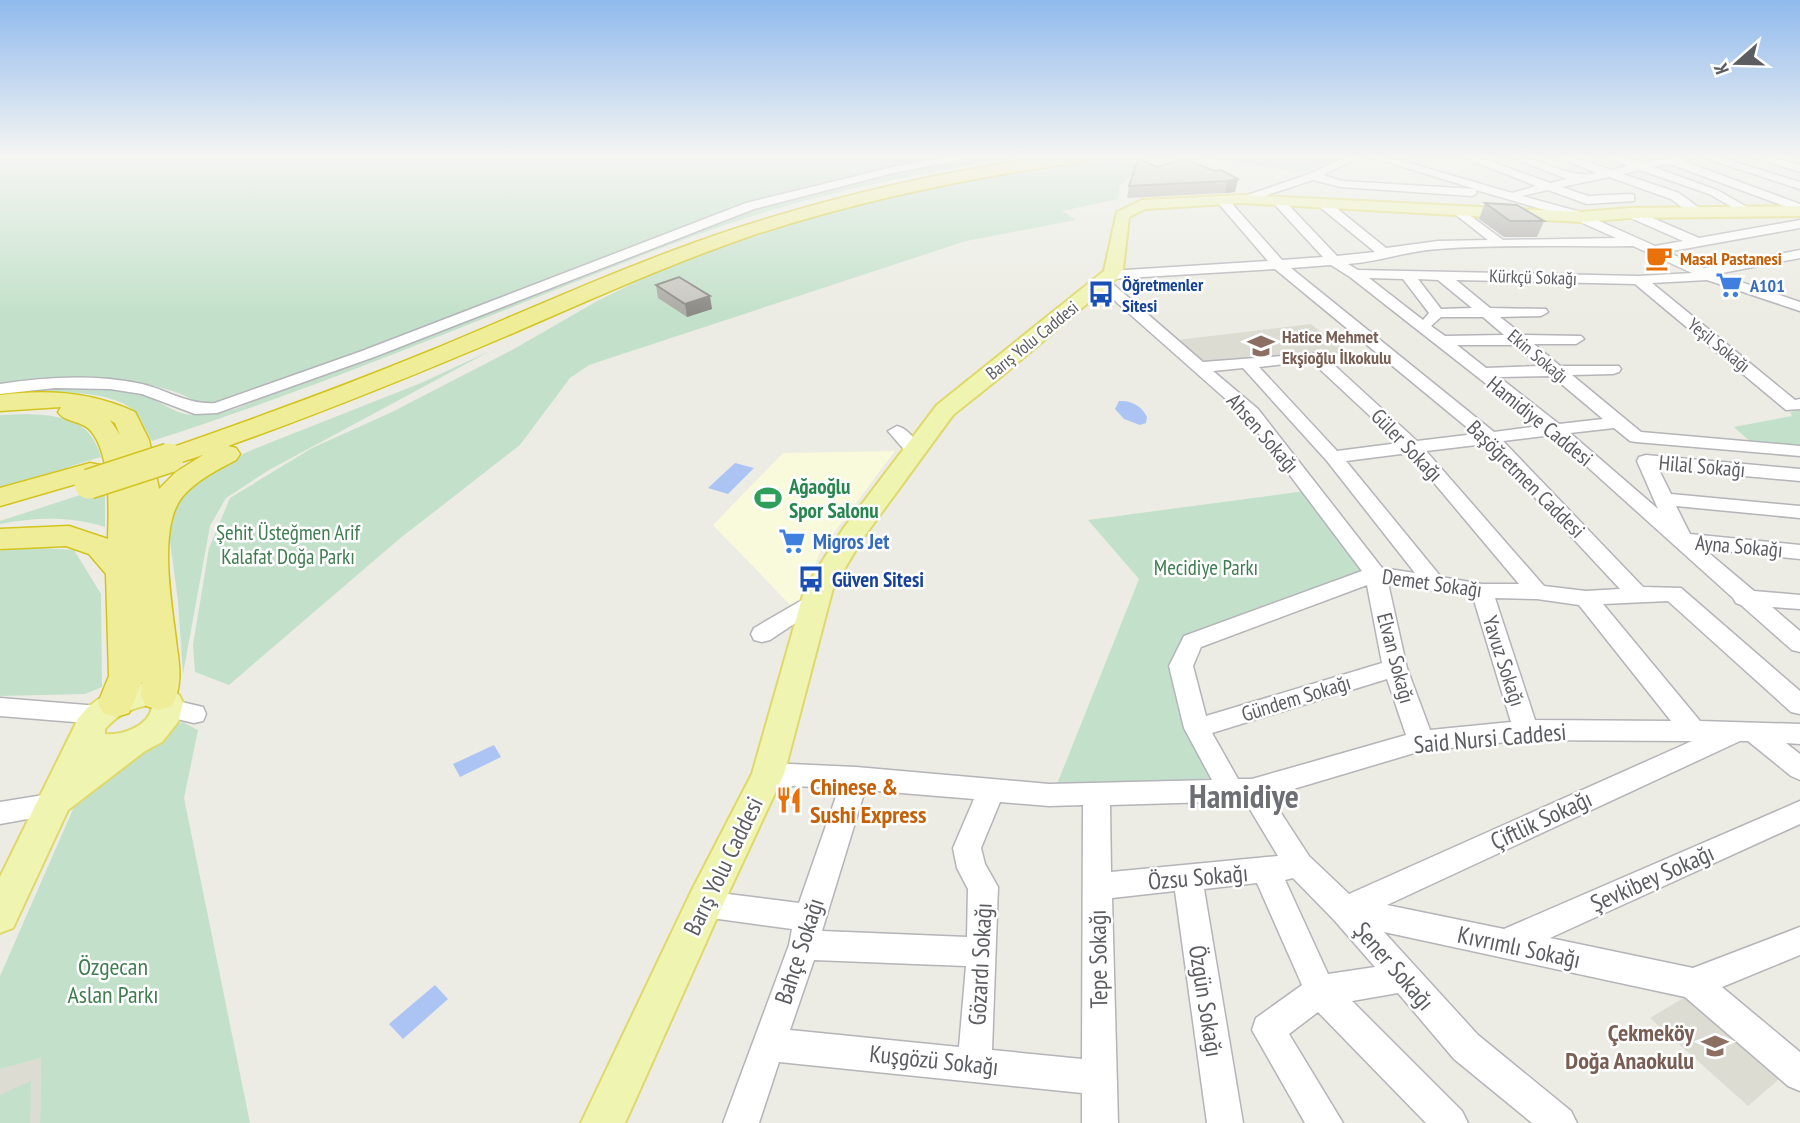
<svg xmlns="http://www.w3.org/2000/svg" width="1800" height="1123" font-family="'PT Sans Narrow',sans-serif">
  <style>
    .commercial { fill: #f9f9dc }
    .education { fill: #dcdcd2 }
    .green { fill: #c3e1ca }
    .water { fill: #acc4f4 }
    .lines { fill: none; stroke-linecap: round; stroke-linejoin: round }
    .minor-casing { stroke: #b4b4b9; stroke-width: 3 }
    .major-casing { stroke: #dfd96a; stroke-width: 4 }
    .highway-casing { stroke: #d3c41d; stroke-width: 3 }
    .minor { fill: #fff; fill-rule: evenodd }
    .major { fill: #eff4b1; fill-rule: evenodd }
    .highway { fill: #efed98; fill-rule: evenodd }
    .highway-bridge-casing { stroke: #d3c41d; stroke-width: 32; stroke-linecap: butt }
    .highway-bridge { stroke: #efed98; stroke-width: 29 }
    .wall { fill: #acaba5 }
    .shaded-wall { fill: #8c8b86 }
    .building { fill: #c8c7c0; stroke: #8c8b86; stroke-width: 2 }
    .labels { text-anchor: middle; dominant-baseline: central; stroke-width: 5; stroke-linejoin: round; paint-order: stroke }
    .far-food-label { font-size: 18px; font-weight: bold; fill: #c56008; stroke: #fff; text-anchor: start }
    .far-street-label { font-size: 18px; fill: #5c5d62; stroke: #fff }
    .far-transit-label { font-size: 18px; font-weight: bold; fill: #164399; stroke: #fff; text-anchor: start }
    .far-shop-label { font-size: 18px; font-weight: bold; fill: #366cbe; stroke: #fff; text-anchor: start }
    .far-education-label { font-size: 18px; font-weight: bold; fill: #785e54; stroke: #fff; text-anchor: start }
    .street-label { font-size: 21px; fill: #5c5d62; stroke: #fff }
    .leisure-label { font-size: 21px; font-weight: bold; fill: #27864d; stroke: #fff; text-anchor: start }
    .park-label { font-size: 21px; fill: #3f7d51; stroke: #fff }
    .shop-label { font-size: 21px; font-weight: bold; fill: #366cbe; stroke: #fff; text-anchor: start }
    .transit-label { font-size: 21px; font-weight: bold; fill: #164399; stroke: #fff; text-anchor: start }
    .near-street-label { font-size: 24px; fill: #5c5d62; stroke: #fff }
    .near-food-label { font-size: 24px; font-weight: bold; fill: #c56008; stroke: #fff; text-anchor: start }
    .near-park-label { font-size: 24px; fill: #3f7d51; stroke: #fff }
    .near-education-label { font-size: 24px; font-weight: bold; fill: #785e54; stroke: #fff; text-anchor: end }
    .near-district-label { font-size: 33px; font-weight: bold; fill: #6d6f74; stroke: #fff }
  </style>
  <rect width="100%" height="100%" fill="#ecece4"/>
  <path class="commercial" d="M 895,451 L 821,550 L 796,611 L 713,525 L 783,453 Z"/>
  <path class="education" d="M 1311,324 L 1348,353 L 1321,356 L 1315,352 L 1205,364 L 1177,340 Z
    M 1685,997 L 1786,1073 L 1748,1106 L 1650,1018 Z
    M 41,1058 L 40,1123 L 0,1123 L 0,1069 Z"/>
  <path class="green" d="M 0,156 L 962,156 L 749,204 L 226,402 C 189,407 198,398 169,390 C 156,386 140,383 126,381 C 85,376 41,383 0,386 Z
    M 983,156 L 1022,156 C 922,172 823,192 728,224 C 657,248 589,277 520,304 C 398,353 277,401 152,441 C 147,433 142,420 135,412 C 110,386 33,392 0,397 L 0,392 C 44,388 87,383 131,391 C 148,394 160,404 176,411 C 192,419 218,413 235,409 L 737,212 L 892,171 Z
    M 1120,156 L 1150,156 L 1129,159 L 1138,169 L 1120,185 L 1118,199 L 1062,211 L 1076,220 L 966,241 L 589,365 L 570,378 L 520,445 L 398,540 L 229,685 L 195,672 L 193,645 L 209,548 L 230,498 L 312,448 L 392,412 L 512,350 L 599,300 L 673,264 L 834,210 L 964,179 Z
    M 1155,156 L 1341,156 L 1305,173 L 1204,157 L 1191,162 Z
    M 490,351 L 269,470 L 226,498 L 210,526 L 183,674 L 178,601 L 168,526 L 175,497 L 221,464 L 254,449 L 421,383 Z
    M 1800,410 L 1800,450 L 1755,446 L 1734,427 L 1792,416 L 1790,412 Z
    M 27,414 C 62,416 90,418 101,457 L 68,467 L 68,469 L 0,488 L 0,415 Z
    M 105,487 L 105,527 C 70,516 36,517 0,524 L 0,521 Z
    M 1305,491 L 1364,573 L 1184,642 L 1175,668 L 1188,738 L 1213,778 L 1055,789 L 1139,579 L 1088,520 Z
    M 18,547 L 74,550 L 101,594 L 102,687 L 85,694 L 0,696 L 0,551 Z
    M 182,722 L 198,730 L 184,798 L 250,1123 L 40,1123 L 41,1058 L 0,1069 L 0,976 L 74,807 L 92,784 Z
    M 31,1081 L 30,1123 L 0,1123 L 0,1095 Z"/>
  <path class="water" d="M 1119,401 C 1131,400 1142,406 1147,417 L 1146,423 L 1140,425 L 1124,419 L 1115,409 Z
    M 735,463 L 754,468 L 728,494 L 708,488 Z
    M 494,745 L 501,757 L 460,777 L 453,764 Z
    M 435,985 L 448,999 L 403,1039 L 389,1024 Z"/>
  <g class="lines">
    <g class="minor-casing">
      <path id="minor" d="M 955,156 L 980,156 L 893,173 L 754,209 L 374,357 L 217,413 L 195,414 L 142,394 L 110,389 L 55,388 L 0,394 L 0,384 C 47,377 94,374 142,384 C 167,390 188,405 215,403 L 362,351 L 746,203 L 893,167 Z
        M 1348,156 L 1362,156 L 1323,175 L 1342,181 L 1475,189 L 1368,156 L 1385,156 L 1512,193 L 1536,186 L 1460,156 L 1476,156 L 1550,183 L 1567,179 L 1508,156 C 1542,156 1565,180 1597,173 L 1555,156 L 1571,156 L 1611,170 L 1628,166 L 1604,156 L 1620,156 L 1641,163 L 1675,156 L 1696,156 L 1683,161 L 1800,204 L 1800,212 L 1670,164 L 1653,167 L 1717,190 L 1756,212 L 1746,215 L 1709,194 L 1640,170 L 1623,174 L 1679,193 L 1702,210 L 1702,216 L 1694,216 L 1671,199 L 1609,177 L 1562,187 L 1588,196 L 1630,194 L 1634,195 L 1634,201 L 1587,204 L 1548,190 L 1522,196 L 1577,211 L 1655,246 L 1683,241 L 1626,216 L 1626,210 L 1634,210 L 1699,238 L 1800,220 L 1800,228 L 1667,252 L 1704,268 L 1800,250 L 1800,258 L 1717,274 L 1800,302 L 1800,311 L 1707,280 L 1652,283 L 1795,400 L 1800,399 L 1800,409 L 1786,410 L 1635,284 L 1456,280 L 1490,308 L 1546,309 L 1548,312 L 1541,316 L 1500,317 L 1523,335 L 1581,336 L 1584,339 L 1576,344 L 1534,344 L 1560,366 L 1619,366 L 1621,369 L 1619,372 L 1613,374 L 1572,375 L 1641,432 L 1800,446 L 1800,456 L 1636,442 L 1630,441 L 1614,428 L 1570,433 L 1658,509 L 1637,461 L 1639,457 L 1646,455 L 1800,469 L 1800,481 L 1658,468 L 1671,494 L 1800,506 L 1800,518 L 1676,506 L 1690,534 L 1800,545 L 1800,559 L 1704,549 L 1754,591 L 1800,595 L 1800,609 L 1772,607 L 1800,631 L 1800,652 L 1792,650 L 1741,605 L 1736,603 L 1733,598 L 1552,435 L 1503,441 L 1643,587 L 1681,588 L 1800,691 L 1800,714 L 1791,712 L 1668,601 L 1603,604 L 1700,721 L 1800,724 L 1800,744 L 1786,743 L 1800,754 L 1800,780 L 1791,776 L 1748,741 L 1740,741 L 1387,905 L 1504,929 L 1800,801 L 1800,824 L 1550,938 L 1693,968 L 1800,927 L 1800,955 L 1722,987 L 1800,1052 L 1800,1091 L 1788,1086 L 1685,997 L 1384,932 L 1478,1035 L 1571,1111 L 1577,1123 L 1532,1123 L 1454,1059 L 1398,993 L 1352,1001 L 1462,1111 L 1468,1123 L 1426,1123 L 1318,1012 L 1289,1034 L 1343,1123 L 1305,1123 L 1252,1030 L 1256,1018 L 1302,985 L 1257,883 L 1204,889 L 1243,1123 L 1207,1123 L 1175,891 L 1112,898 L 1118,1123 L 1082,1123 L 1082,1093 L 779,1062 L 759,1123 L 723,1123 L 789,945 L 792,929 L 704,917 L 694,913 L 689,904 L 694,895 L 704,891 L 799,903 L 839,788 L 768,785 L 759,782 L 755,774 L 759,766 L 768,763 L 856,767 L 1049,784 L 1212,780 L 1184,728 L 1169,666 L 1184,636 L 1362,571 L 1246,417 L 1097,285 L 1097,279 L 1107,279 L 1203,362 L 1321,353 L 1417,441 L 1475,434 L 1275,269 L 1110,279 L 1103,275 L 1110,271 L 1268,261 L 1218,203 L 1216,200 L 1222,196 L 1226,197 L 1282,260 L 1323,257 L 1274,204 L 1272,201 L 1278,197 L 1282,198 L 1337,256 L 1375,252 L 1321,208 L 1321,202 L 1329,202 L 1386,248 L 1438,241 L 1488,240 L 1456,215 L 1454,212 L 1460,208 L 1503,240 L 1616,238 L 1569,217 L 1476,190 L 1476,194 L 1472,196 L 1341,187 L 1313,180 L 1246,202 L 1236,199 L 1309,174 ZM 1633,246 L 1692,273 L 1639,276 L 1358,270 L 1348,264 C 1379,262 1406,251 1438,249 C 1502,244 1568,247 1633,246 ZM 1331,265 L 1350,277 L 1540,426 L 1494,432 L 1291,268 ZM 1369,278 L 1403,279 L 1429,313 L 1423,320 ZM 1418,279 L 1438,280 L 1472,308 L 1441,309 ZM 1441,317 L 1483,317 L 1504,335 L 1445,336 L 1431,326 ZM 1457,345 L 1515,345 L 1541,366 L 1486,368 ZM 1311,361 L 1399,443 L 1337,451 L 1259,367 ZM 1243,368 L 1327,461 L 1415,573 L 1382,568 L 1258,409 L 1213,371 ZM 1552,376 L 1603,419 L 1559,424 L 1499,377 ZM 1485,444 L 1620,589 L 1586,591 L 1544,586 L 1426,451 ZM 1409,453 L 1519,584 L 1482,584 L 1441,577 L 1346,461 ZM 1388,583 L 1473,597 L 1511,722 L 1430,730 L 1407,668 ZM 1367,585 L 1382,663 L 1206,716 L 1193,666 L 1201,647 ZM 1495,598 L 1537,599 L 1579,605 L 1671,721 L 1535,720 ZM 1387,679 L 1406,735 L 1252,779 L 1238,779 L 1212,733 ZM 1526,740 L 1692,741 L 1349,894 L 1309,856 L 1270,796 L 1421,751 ZM 865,790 L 974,799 L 953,848 L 957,868 L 968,889 L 967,937 L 822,931 ZM 1245,801 L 1278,856 L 1111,872 L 1110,805 ZM 1000,802 L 1049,806 L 1083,805 L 1082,1059 L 992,1050 L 998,887 L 985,864 L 981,848 ZM 1293,878 L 1334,920 L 1375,967 L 1328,974 L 1285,880 ZM 814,960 L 966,966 L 959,1047 L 790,1030 Z
        M 1698,156 L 1715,156 L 1800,182 L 1800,189 Z
        M 1751,156 L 1768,156 L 1800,165 L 1800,172 Z
        M 897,426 C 907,428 916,440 922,449 L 919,453 L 907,453 L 888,431 Z
        M 816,592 L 824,594 L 827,599 L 824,604 L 770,640 L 762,642 L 754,640 L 751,634 L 754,628 Z
        M 0,698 L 99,706 L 108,708 L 111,715 L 108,722 L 99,724 L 0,716 Z
        M 169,699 L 203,707 L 206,714 L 203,721 L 194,723 L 160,715 L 157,708 L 160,701 Z
        M 56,793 L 66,796 L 70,804 L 66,812 L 0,824 L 0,802 Z"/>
    </g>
    <g class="major-casing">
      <path id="major" d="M 1242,195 L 1581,212 L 1630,208 L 1800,206 L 1800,216 L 1630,218 L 1581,222 L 1242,203 L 1145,209 L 1129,217 L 1123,269 L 1116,279 L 1003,375 L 953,415 L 863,538 L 833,588 L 784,774 L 720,911 L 625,1123 L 581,1123 L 691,892 L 752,774 L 805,588 L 843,529 L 937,405 L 1104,271 L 1117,212 L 1142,200 Z
        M 149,683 L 170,688 L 179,695 L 183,703 L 178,722 L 162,742 L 145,751 L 68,810 L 13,928 L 0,933 L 0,877 L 78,719 C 95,695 121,686 149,683 ZM 149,705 L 152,707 C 149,726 122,736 105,734 L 105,729 C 117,715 131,708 149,705 Z"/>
    </g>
    <g class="highway-casing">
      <path id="highway" d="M 1052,156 L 1096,156 L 1088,161 C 972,177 859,200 748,237 C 670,264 594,298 518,331 C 422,372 326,411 228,446 L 236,448 L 240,454 L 236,460 C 217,470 197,480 183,496 C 156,528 173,609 177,648 C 180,668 182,688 172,706 L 159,710 L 146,706 L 141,696 L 142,682 L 129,713 L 116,717 L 103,713 L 98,703 L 109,676 L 106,574 L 89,554 L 66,546 L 0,549 L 0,529 L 69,526 L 108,539 C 109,509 111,455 91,431 C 82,420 65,423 58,412 L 61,407 L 0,411 L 0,395 C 47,389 92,392 135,412 L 149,440 L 159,489 L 176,472 L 203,455 L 169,466 L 159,464 L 155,458 L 159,452 C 251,420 342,387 432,350 C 533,308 633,262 737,228 C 839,195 945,171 1052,156 ZM 110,420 L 115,423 L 120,435 Z
        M 90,463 L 100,465 L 104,471 L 100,477 L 0,506 L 0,488 Z"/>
    </g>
    <use href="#minor" class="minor"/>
    <use href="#major" class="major"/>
    <use href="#highway" class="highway"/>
    <g class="highway-bridge-casing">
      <path id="highway-bridge" d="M 89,484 L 169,458"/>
    </g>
    <use href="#highway-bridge" class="highway-bridge"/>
  </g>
  <path class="wall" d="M 1157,167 L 1238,179 L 1235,192 L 1225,193 L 1127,198 L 1129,186 Z
    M 1485,203 L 1544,221 L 1537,237 L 1504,237 L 1479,219 Z
    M 656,285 L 712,309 L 687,317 L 658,298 Z"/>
  <path class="shaded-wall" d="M 1238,179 L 1235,192 L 1225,193 L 1227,181 Z
    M 710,296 L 712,309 L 687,317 L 685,304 Z"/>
  <path class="building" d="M 1138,159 L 1157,167 L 1184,159 L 1215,171 L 1221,170 L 1238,179 L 1227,181 L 1129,186 Z
    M 1485,203 L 1517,205 L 1544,221 L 1510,221 Z
    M 679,277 L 710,296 L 685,304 L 656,285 Z"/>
  <linearGradient id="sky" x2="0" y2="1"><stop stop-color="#90baed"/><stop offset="0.5" stop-color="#f6f6f3"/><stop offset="1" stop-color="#f6f6f3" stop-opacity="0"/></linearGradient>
  <rect width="1800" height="313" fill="url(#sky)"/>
  <defs>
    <g id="cafe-bare" transform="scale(2.1)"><path d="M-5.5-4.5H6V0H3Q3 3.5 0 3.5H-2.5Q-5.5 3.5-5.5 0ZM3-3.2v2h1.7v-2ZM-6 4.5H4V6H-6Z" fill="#e8710a" stroke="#fff" stroke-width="2.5" paint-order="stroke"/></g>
    <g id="supermarket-bare" transform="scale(2.1)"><path d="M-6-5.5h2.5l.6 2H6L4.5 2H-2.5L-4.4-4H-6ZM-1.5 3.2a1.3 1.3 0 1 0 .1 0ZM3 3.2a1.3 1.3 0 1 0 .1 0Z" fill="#3f7fe0" stroke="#fff" stroke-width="2.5" paint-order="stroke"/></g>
    <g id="bus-bare" transform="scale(2.1)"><path d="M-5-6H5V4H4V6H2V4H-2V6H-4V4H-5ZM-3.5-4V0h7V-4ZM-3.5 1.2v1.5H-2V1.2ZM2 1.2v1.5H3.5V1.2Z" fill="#1a4fb4" stroke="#fff" stroke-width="2.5" paint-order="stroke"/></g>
    <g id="school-bare" transform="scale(2.1)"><path d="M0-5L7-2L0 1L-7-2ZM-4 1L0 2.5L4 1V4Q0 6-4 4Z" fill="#8d6e63" stroke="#fff" stroke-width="2.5" paint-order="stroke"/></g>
    <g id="stadium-bare" transform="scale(2.1)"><path d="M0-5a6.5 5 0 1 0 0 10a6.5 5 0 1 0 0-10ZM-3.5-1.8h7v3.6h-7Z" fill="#2e9e5b" stroke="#fff" stroke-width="2.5" paint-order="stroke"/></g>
    <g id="restaurant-bare" transform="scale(2.1)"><path d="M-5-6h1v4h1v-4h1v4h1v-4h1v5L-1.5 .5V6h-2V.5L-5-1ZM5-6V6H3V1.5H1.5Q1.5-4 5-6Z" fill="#e8710a" stroke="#fff" stroke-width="2.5" paint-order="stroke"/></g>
  </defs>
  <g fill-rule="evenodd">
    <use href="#cafe-bare" x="1659" y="258"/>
    <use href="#supermarket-bare" x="1729" y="285"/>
    <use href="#bus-bare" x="1101" y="294"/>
    <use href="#school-bare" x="1261" y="346"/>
    <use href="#stadium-bare" x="768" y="498"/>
    <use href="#supermarket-bare" x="792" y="541"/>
    <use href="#bus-bare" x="811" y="579"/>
    <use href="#restaurant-bare" x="789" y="800"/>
    <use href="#school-bare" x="1715" y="1046"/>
  </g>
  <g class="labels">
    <g class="far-food-label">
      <text x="1680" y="258">Masal Pastanesi</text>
    </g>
    <g class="far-street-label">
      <text transform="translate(1533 277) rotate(2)">Kürkçü Sokağı</text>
      <text transform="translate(1032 340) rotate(-39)">Barış Yolu Caddesi</text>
      <text transform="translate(1719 345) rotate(39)">Yeşil Sokağı</text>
      <text transform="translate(1538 356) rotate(40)">Ekin Sokağı</text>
    </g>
    <g class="far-transit-label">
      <text x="1122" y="284">Öğretmenler<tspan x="1122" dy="21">Sitesi</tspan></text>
    </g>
    <g class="far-shop-label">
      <text x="1750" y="285">A101</text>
    </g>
    <g class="far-education-label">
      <text x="1282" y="336">Hatice Mehmet<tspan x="1282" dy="21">Ekşioğlu İlkokulu</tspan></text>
    </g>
    <g class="street-label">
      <text transform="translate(1540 421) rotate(39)">Hamidiye Caddesi</text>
      <text transform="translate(1263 433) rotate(49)">Ahsen Sokağı</text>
      <text transform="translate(1407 445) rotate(46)">Güler Sokağı</text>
      <text transform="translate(1702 466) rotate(5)">Hilal Sokağı</text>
      <text transform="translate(1526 479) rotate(45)">Başöğretmen Caddesi</text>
      <text transform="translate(1739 546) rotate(5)">Ayna Sokağı</text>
      <text transform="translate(1432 583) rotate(8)">Demet Sokağı</text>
      <text transform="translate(1396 658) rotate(75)">Elvan Sokağı</text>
      <text transform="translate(1504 661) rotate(72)">Yavuz Sokağı</text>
      <text transform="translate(1296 698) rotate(-17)">Gündem Sokağı</text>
    </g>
    <g class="leisure-label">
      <text x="789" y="486">Ağaoğlu<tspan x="789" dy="24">Spor Salonu</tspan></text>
    </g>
    <g class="park-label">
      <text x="288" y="532">Şehit Üsteğmen Arif<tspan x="288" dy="24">Kalafat Doğa Parkı</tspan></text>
      <text x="1206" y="567">Mecidiye Parkı</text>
    </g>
    <g class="shop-label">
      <text x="813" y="541">Migros Jet</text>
    </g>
    <g class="transit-label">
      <text x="832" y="579">Güven Sitesi</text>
    </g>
    <g class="near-street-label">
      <text transform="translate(1490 738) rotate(-5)">Said Nursi Caddesi</text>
      <text transform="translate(1541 820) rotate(-25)">Çiftlik Sokağı</text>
      <text transform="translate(723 866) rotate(-64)">Barış Yolu Caddesi</text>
      <text transform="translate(1198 877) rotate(-5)">Özsu Sokağı</text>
      <text transform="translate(1652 878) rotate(-24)">Şevkibey Sokağı</text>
      <text transform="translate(1519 947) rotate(12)">Kıvrımlı Sokağı</text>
      <text transform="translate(799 951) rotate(-72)">Bahçe Sokağı</text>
      <text transform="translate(1098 959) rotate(-91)">Tepe Sokağı</text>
      <text transform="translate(980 964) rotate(-87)">Gözardı Sokağı</text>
      <text transform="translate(1394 966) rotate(49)">Şener Sokağı</text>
      <text transform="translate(1206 1001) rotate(81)">Özgün Sokağı</text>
      <text transform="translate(934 1060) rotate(6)">Kuşgözü Sokağı</text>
    </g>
    <g class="near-food-label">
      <text x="810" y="786">Chinese &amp;<tspan x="810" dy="28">Sushi Express</tspan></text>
    </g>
    <g class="near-park-label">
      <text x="113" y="966">Özgecan<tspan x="113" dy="28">Aslan Parkı</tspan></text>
    </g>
    <g class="near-education-label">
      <text x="1694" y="1032">Çekmeköy<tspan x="1694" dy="28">Doğa Anaokulu</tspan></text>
    </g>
    <g class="near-district-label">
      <text x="1244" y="795">Hamidiye</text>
    </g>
  </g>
  <g transform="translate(1737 63) rotate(250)" stroke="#ffffff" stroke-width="5" paint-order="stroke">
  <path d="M0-5L12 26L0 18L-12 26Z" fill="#5c5d62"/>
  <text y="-10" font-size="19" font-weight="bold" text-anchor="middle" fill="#5c5d62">K</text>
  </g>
</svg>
